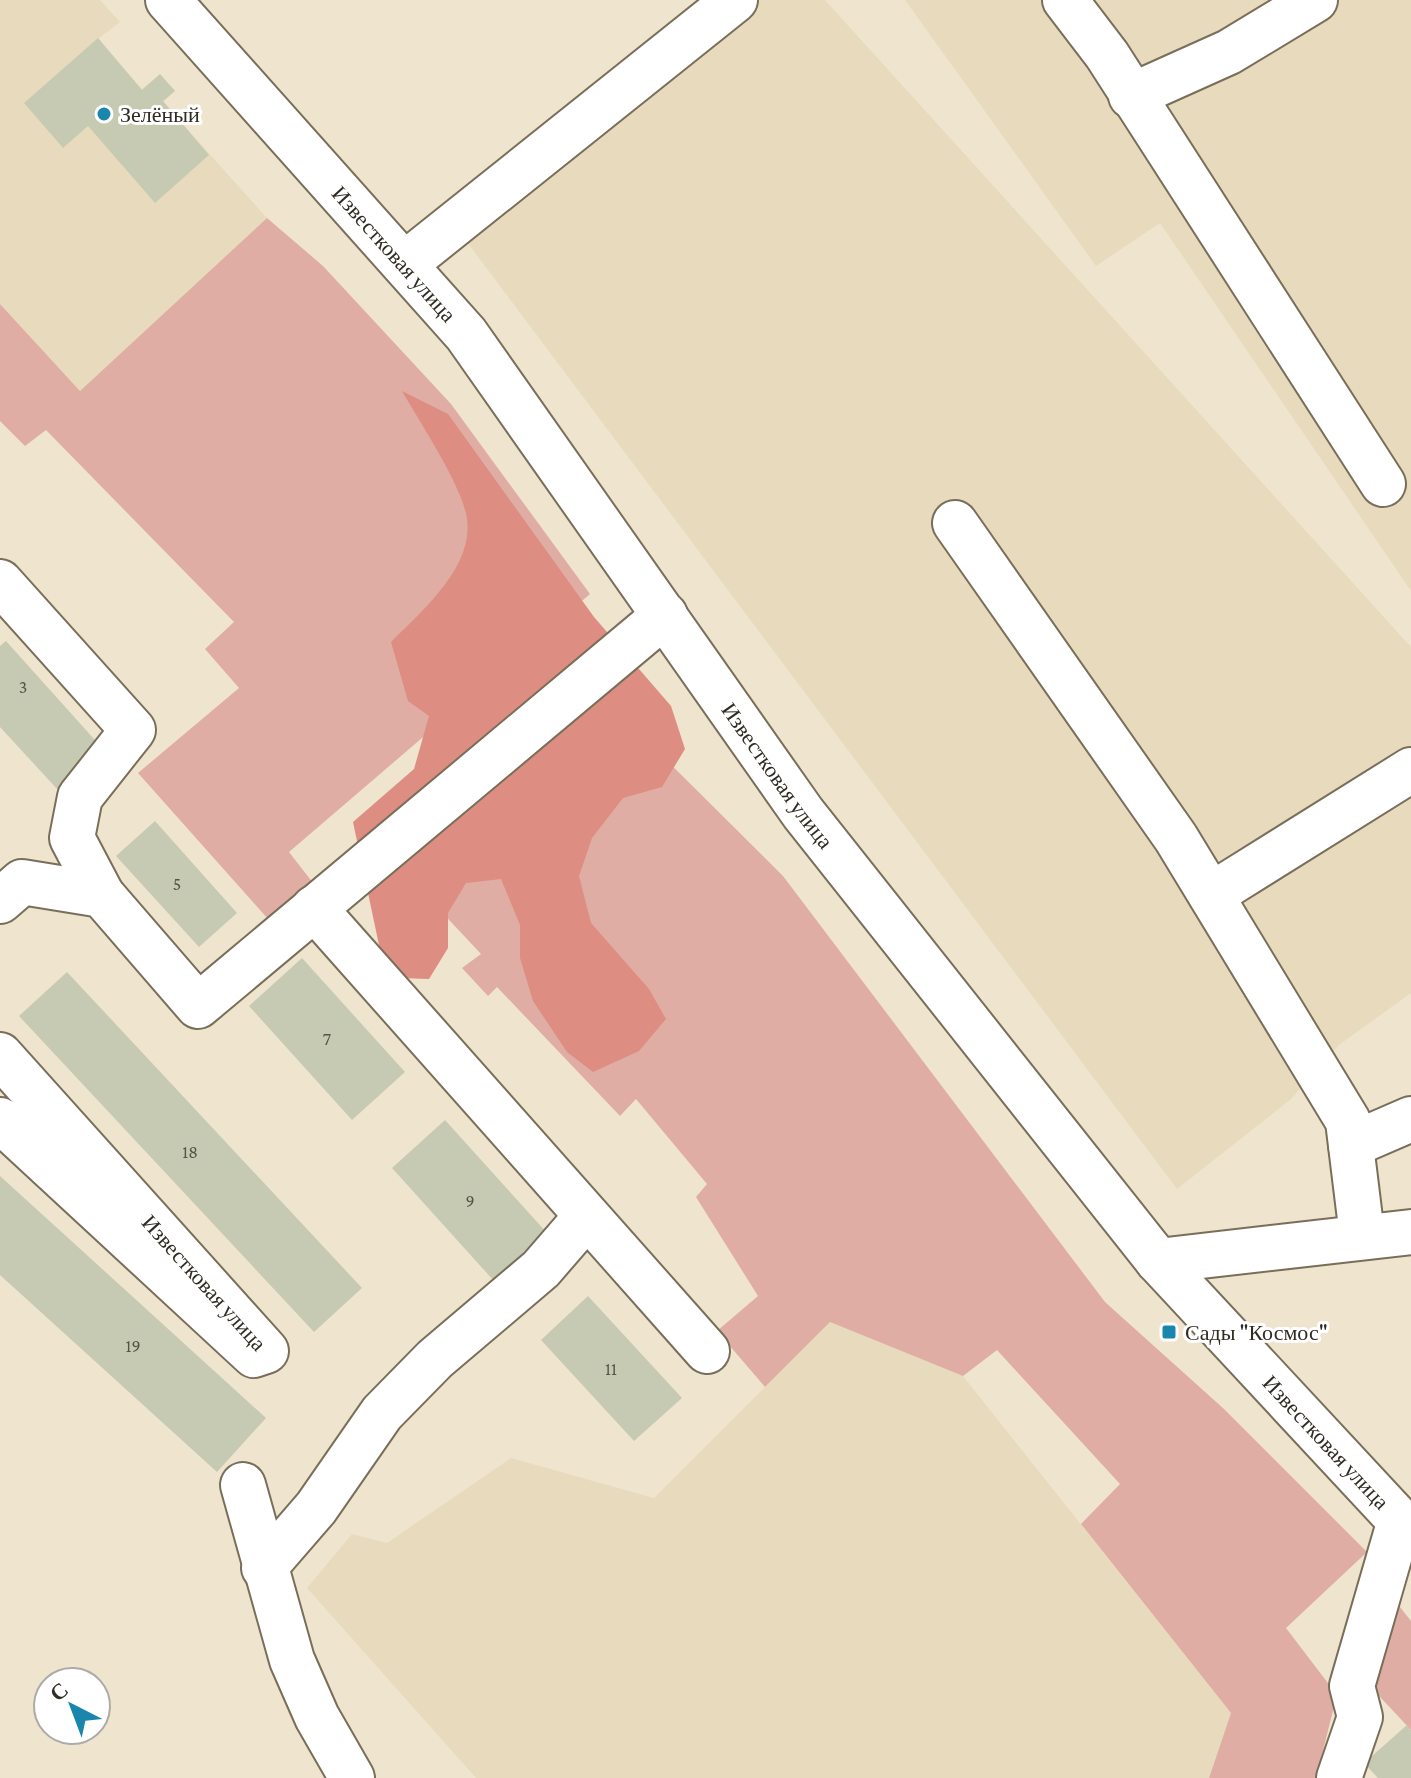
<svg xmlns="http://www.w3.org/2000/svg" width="1411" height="1778" font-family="'Crimson Pro',serif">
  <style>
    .built { fill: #e8dbbd }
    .green { fill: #e0ada5 }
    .forest { fill: #dd8d81 }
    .building { fill: #c6cab3 }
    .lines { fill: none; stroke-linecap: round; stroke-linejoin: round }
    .minor-casing { stroke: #786e5a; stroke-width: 48 }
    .major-casing { stroke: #786e5a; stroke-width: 48 }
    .minor { stroke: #fff; stroke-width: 44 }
    .major { stroke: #fff; stroke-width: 44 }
    .poi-dot { fill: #1986ad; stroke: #fff; stroke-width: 3 }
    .labels { text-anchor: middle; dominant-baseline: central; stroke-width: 6; stroke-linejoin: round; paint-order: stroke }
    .number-label { font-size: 18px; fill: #565447 }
    .poi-label { font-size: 22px; fill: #302c23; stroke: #fff; text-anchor: start }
    .street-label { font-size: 22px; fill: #302c23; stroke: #fff }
  </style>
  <rect width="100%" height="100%" fill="#efe4ce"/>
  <path class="built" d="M 0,0 L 100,0 L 120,22 L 98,39 L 142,89 L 160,74 L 175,91 L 163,102 L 267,218 L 80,391 L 0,304 Z
    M 730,0 L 825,0 L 1411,647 L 1411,993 L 1339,1045 L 1290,1100 L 1177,1189 L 461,234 Z
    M 905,0 L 1411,0 L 1411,591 L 1160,223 L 1096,266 Z
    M 830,1322 L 963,1376 L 1231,1713 L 1209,1778 L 476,1778 L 307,1588 L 352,1534 L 387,1543 L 511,1458 L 654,1498 Z"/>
  <path class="green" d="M 267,218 L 323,266 L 451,404 L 590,594 L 289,852 L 313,883 L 269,920 L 138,773 L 239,688 L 205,649 L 234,622 L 46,430 L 25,446 L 0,421 L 0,304 L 80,391 Z
    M 604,698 L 783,876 L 1105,1302 L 1224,1409 L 1367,1552 L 1286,1628 L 1337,1695 L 1316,1778 L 1209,1778 L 1231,1713 L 1081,1524 L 1120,1484 L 997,1350 L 963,1376 L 830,1322 L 765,1387 L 717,1331 L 758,1296 L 696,1197 L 707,1184 L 636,1099 L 620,1116 L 497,987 L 488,996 L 462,968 L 481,954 L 407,875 Z
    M 1392,1597 L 1411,1621 L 1411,1730 L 1367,1683 Z"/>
  <path class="forest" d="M 402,391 L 448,414 L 594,617 L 671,706 L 685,749 L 662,787 L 623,798 L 592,838 L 579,876 L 591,923 L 649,989 L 666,1019 L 639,1051 L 593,1072 L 567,1052 L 533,1001 L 520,958 L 520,925 L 501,879 L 466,883 L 448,913 L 448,948 L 429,979 L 400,978 L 379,945 L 353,822 L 414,769 L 429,716 L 408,701 L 391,642 C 421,612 474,567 467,519 C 463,487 419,421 402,391 Z"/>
  <path class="building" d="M 98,38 L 142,90 L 160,74 L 175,91 L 163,101 L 209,155 L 155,203 L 88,126 L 63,148 L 24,103 Z
    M 6,641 L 103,749 L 58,790 L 0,727 L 0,646 Z
    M 155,821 L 237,913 L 199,947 L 116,856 Z
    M 302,958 L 405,1072 L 352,1120 L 249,1006 Z
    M 67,972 L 362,1288 L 314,1332 L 19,1016 Z
    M 445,1120 L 547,1233 L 494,1281 L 392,1168 Z
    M 0,1176 L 266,1418 L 217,1472 L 0,1275 Z
    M 588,1296 L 682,1398 L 634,1441 L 541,1340 Z
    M 1407,1725 L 1411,1730 L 1411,1778 L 1378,1778 L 1364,1763 Z"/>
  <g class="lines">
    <g class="minor-casing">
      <g id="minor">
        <path d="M 1065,0 L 1107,55 L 1383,484"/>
        <path d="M 1131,96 L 1229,52 L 1315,0"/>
        <path d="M 406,263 L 735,0"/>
        <path d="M 955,523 L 1176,838 L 1348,1121 L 1362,1235"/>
        <path d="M 0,582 L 133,730 L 80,797 L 72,838 L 102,895"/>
        <path d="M 1211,895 L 1411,770"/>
        <path d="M 0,901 L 22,882 L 102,895 L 198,1006 L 665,615"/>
        <path d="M 314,908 L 707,1351"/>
        <path id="s1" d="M 0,1055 L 266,1351 L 254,1355 L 0,1120"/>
        <path d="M 1351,1145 L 1411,1119"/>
        <path d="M 1158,1261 L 1411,1232"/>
        <path d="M 243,1485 L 292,1660 L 317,1717 L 352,1778"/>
        <path d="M 264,1568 L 316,1508 L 382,1413 L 435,1359 L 541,1269 L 586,1217"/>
        <path d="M 1339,1778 L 1360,1717 L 1352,1686 L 1400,1520"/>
      </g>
    </g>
    <g class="major-casing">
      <g id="major">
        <path id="s2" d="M 168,0 L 466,334 L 803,813 L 1158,1261 L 1411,1533"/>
      </g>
    </g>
    <use href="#minor" class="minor"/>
    <use href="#major" class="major"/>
  </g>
  <g class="poi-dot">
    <circle cx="104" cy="114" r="8"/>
    <rect x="1161" y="1324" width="16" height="16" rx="4"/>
  </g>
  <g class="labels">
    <g class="number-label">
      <text x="23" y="687">3</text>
      <text x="177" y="884">5</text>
      <text x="327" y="1039">7</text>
      <text x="190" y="1152">18</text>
      <text x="470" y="1201">9</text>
      <text x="133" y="1346">19</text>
      <text x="611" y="1369">11</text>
    </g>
    <g class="poi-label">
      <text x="120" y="114">Зелёный</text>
      <text x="1185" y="1332">Сады "Космос"</text>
    </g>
    <g class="street-label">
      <text stroke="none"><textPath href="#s2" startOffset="340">Известковая улица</textPath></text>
      <text stroke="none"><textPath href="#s2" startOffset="988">Известковая улица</textPath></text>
      <text stroke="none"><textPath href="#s1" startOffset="306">Известковая улица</textPath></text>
      <text stroke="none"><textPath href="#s2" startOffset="1852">Известковая улица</textPath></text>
    </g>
  </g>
  <g transform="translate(72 1706) rotate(318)"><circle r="38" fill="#ffffff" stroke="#acaba7" stroke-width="2"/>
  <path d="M0-6L14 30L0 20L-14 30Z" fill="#1986ad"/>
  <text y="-12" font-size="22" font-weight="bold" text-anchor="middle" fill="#302c23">С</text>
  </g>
</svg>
